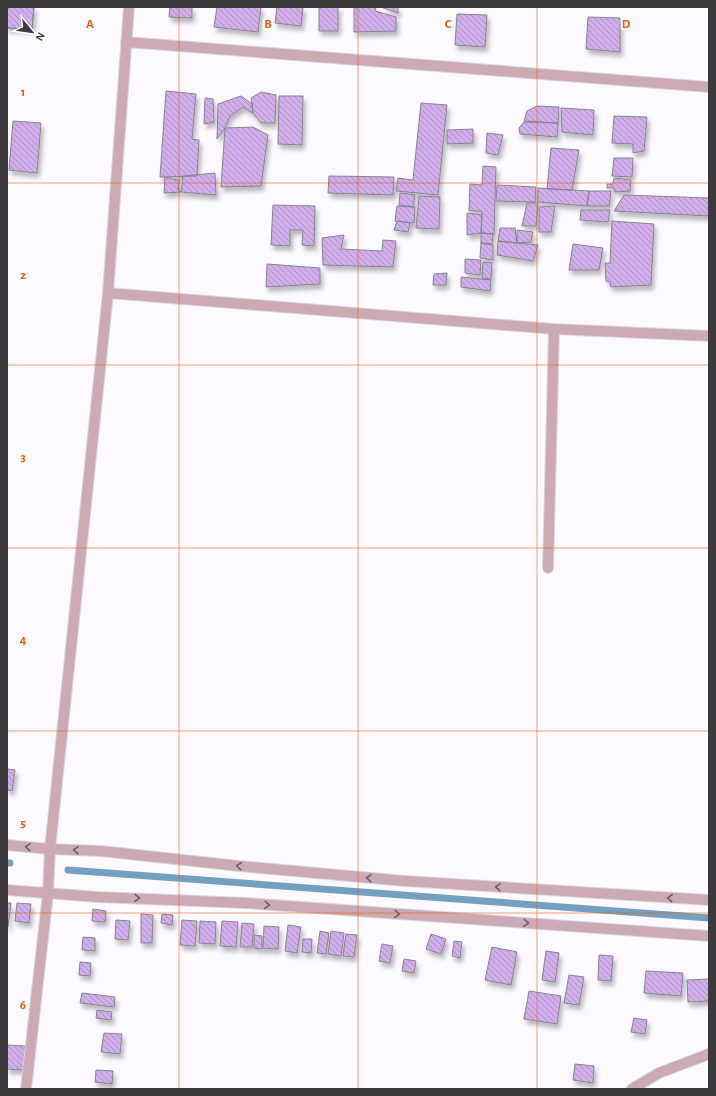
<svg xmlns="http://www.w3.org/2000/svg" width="716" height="1096" font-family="'Alegreya Sans',sans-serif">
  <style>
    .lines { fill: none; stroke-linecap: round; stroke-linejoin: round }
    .stream { stroke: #73a0c1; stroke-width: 7 }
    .building { fill: url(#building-back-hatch); stroke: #87838a; filter: url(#shadow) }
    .service-casing { stroke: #d9d7dc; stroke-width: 12 }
    .minor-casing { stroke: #d9d7dc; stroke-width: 12 }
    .service { stroke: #ccaab3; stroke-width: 10 }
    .minor { stroke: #ccaab3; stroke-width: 10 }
    .oneway { stroke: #6e6166 }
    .grid { fill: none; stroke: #e8590c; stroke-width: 1; stroke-opacity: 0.55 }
    .grid-label { font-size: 13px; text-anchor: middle; font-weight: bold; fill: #e8590c; stroke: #fff; stroke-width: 4; stroke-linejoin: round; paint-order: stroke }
  </style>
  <defs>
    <pattern id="building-back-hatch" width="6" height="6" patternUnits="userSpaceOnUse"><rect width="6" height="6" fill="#d0aeec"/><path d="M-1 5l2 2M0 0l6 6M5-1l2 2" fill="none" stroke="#aa8fc0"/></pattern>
    <filter id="shadow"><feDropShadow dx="2.5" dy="4.5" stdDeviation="2" flood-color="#0004"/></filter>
  </defs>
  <rect width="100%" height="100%" fill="#fcfaff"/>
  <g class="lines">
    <path class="stream" d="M 7,863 L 10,863
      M 68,870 L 709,918"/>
  </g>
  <path class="building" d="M 7,7 L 34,7 L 32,29 L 7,28 Z
    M 7,7 L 34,7 L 32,29 L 7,28 Z
    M 170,7 L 192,7 L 192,18 L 169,17 Z
    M 217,7 L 261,7 L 258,32 L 214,27 Z
    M 277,7 L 303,7 L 301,26 L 275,23 Z
    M 319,7 L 338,7 L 338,31 L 319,31 Z
    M 354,7 L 376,7 L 375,11 L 396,17 L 396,31 L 354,32 Z
    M 383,7 L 398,7 L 398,13 L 383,8 Z
    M 457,14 L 487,15 L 485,47 L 455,45 Z
    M 588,17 L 620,18 L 620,52 L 586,49 Z
    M 166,91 L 196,94 L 192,139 L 199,140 L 197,176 L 160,177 Z
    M 261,92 L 276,95 L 275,123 L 261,123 L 253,113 L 251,98 Z
    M 241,96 L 252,104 L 253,113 L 243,107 L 230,116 L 225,128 L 217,139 L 218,104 Z
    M 279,96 L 303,96 L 302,145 L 278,144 Z
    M 205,98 L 213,99 L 214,122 L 204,124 Z
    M 421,103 L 447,105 L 438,195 L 396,191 L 398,178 L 413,180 Z
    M 537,106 L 559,107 L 558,123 L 524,121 L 527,111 Z
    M 561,108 L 594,110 L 593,135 L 562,132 Z
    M 614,116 L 647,117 L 644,151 L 633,153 L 633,144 L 612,143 Z
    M 13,121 L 41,123 L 37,173 L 9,170 Z
    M 524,122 L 558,123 L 557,137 L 520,134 L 519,128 Z
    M 253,127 L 268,135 L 261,186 L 221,187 L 225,128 Z
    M 473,129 L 473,143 L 447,144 L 447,130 Z
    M 487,133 L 503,135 L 498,155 L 486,153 Z
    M 551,148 L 579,150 L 572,190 L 547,189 Z
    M 614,158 L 633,158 L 632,177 L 612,176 Z
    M 483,166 L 496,167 L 494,234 L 481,233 L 482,211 L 469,211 L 470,184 L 482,185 Z
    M 215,173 L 216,195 L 181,192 L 183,176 Z
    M 329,176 L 394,177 L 393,195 L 328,193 Z
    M 165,177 L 180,181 L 178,188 L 181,192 L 164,193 Z
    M 614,178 L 631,180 L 630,191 L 615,192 L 614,188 L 607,188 L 607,184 L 613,184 Z
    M 497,185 L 536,187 L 535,202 L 496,201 Z
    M 538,188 L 589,191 L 587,206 L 538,202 Z
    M 589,191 L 611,191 L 609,206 L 587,206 Z
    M 400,193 L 415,195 L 413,207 L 399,205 Z
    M 624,195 L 709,198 L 709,216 L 614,211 Z
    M 419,196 L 440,197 L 439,229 L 416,228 Z
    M 527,203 L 538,203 L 536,226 L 522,226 Z
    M 273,205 L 315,206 L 314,246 L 302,245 L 303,230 L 290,230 L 290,246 L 271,245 Z
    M 397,206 L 415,207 L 414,223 L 395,221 Z
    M 555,206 L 551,232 L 539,232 L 539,207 Z
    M 581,210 L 610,210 L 608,222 L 580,220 Z
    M 467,213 L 482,215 L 481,233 L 467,235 Z
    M 397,221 L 410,223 L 408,232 L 394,230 Z
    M 612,221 L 654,224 L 651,285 L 611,287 L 610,282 L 606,281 L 605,263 L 610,263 Z
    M 500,228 L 515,228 L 517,243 L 498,241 Z
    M 517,230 L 533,232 L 531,242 L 517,243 Z
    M 481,233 L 493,234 L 492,244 L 481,243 Z
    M 344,235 L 341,249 L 382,251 L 383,240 L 396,241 L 393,267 L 323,265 L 322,238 Z
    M 498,241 L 538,245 L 533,261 L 497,255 Z
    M 481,243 L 493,245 L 493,260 L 480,258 Z
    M 573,244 L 603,248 L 599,270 L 569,270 Z
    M 465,259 L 481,260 L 480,275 L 465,273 Z
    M 483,262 L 492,263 L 491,279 L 482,278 Z
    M 267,264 L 320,268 L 320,284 L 266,287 Z
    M 447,273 L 446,285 L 433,285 L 434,274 Z
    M 461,277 L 491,280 L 490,291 L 461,287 Z
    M 7,769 L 15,770 L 12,791 L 7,790 Z
    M 7,903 L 11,903 L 8,927 L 7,927 Z
    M 17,903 L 31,904 L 29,923 L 15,921 Z
    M 93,909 L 106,911 L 105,922 L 92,921 Z
    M 141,914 L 153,915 L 152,943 L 141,943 Z
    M 162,914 L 173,915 L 172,925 L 161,923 Z
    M 116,920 L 130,921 L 128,940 L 115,939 Z
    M 182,920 L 197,921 L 195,946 L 180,945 Z
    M 200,921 L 216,922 L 215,944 L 199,943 Z
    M 222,921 L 238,922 L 236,947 L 220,946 Z
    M 242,923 L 254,924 L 252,947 L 240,947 Z
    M 288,925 L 301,927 L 297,953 L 285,951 Z
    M 264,926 L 279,927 L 278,949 L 263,948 Z
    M 320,931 L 329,933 L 326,954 L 317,953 Z
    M 331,931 L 344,933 L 341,956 L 328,954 Z
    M 346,934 L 357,935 L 354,957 L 343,956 Z
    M 431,934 L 446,939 L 441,954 L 426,949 Z
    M 254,935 L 262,936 L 262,949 L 254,948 Z
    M 83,937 L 95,938 L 95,951 L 82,950 Z
    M 303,939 L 312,939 L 311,953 L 302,952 Z
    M 454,941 L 462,942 L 460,958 L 452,956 Z
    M 382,944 L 393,946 L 390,963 L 379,961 Z
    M 492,947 L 517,952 L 511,985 L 485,980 Z
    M 546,951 L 559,953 L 555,982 L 542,980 Z
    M 599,955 L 613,956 L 611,981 L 598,980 Z
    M 404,959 L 416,961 L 414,973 L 402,971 Z
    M 80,962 L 91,963 L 90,976 L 79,975 Z
    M 646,971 L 683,973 L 681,996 L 644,993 Z
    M 569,975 L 584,977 L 579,1005 L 564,1003 Z
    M 709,979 L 709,1001 L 688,1002 L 687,980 Z
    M 529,991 L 561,996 L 557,1024 L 524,1019 Z
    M 82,993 L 115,997 L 114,1007 L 80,1003 Z
    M 97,1010 L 112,1012 L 111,1020 L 96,1018 Z
    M 634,1018 L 647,1020 L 645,1034 L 631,1032 Z
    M 104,1033 L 122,1034 L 120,1054 L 101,1052 Z
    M 7,1045 L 25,1046 L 23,1070 L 7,1069 Z
    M 575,1064 L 594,1066 L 593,1083 L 573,1080 Z
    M 96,1070 L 113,1071 L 112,1084 L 95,1082 Z"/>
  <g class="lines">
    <g class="service-casing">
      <path id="service" d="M 548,568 L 554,329"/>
    </g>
    <g class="minor-casing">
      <path id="minor" d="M 126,42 L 709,87
        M 108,293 L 554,329 L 709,336
        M 7,845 L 50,849 L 101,851 L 239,866 L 405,881 L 709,900
        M 7,890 L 98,897 L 245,903 L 709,936
        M 26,1089 L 48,893 L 50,849 L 108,293 L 129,7
        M 632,1089 L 659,1073 L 709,1054"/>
    </g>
    <use href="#service" class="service"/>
    <use href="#minor" class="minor"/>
  </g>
  <defs><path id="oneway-chevron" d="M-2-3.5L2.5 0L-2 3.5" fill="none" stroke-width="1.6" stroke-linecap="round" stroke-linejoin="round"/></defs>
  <g class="oneway">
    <use href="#oneway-chevron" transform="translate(28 847) rotate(-175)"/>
    <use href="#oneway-chevron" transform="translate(76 850) rotate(-177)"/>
    <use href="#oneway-chevron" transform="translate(239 866) rotate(-174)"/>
    <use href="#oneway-chevron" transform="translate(369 878) rotate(-175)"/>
    <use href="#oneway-chevron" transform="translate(498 887) rotate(-176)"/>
    <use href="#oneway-chevron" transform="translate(137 898) rotate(3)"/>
    <use href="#oneway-chevron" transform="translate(670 898) rotate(-176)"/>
    <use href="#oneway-chevron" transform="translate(267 905) rotate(4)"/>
    <use href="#oneway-chevron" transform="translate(397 914) rotate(4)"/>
    <use href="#oneway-chevron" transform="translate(526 923) rotate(4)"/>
  </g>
  <path class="grid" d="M 179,7 L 179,1089M 358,7 L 358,1089M 537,7 L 537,1089M 7,183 L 709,183M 7,365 L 709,365M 7,548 L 709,548M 7,731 L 709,731M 7,913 L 709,913"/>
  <g class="grid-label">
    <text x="90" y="28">A</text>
    <text x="268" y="28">B</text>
    <text x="448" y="28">C</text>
    <text x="626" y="28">D</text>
    <text x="23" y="96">1</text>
    <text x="23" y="279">2</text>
    <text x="23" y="461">3</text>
    <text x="23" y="644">4</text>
    <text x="23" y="827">5</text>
    <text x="23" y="1009">6</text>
  </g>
  <rect width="716" height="1096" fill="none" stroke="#3c3a3d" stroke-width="16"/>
  <g transform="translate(32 32) rotate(119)" stroke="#ffffff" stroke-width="3" paint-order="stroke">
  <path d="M0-3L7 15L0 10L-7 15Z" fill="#3c3a3d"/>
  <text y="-6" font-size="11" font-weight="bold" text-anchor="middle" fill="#3c3a3d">N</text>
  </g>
</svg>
